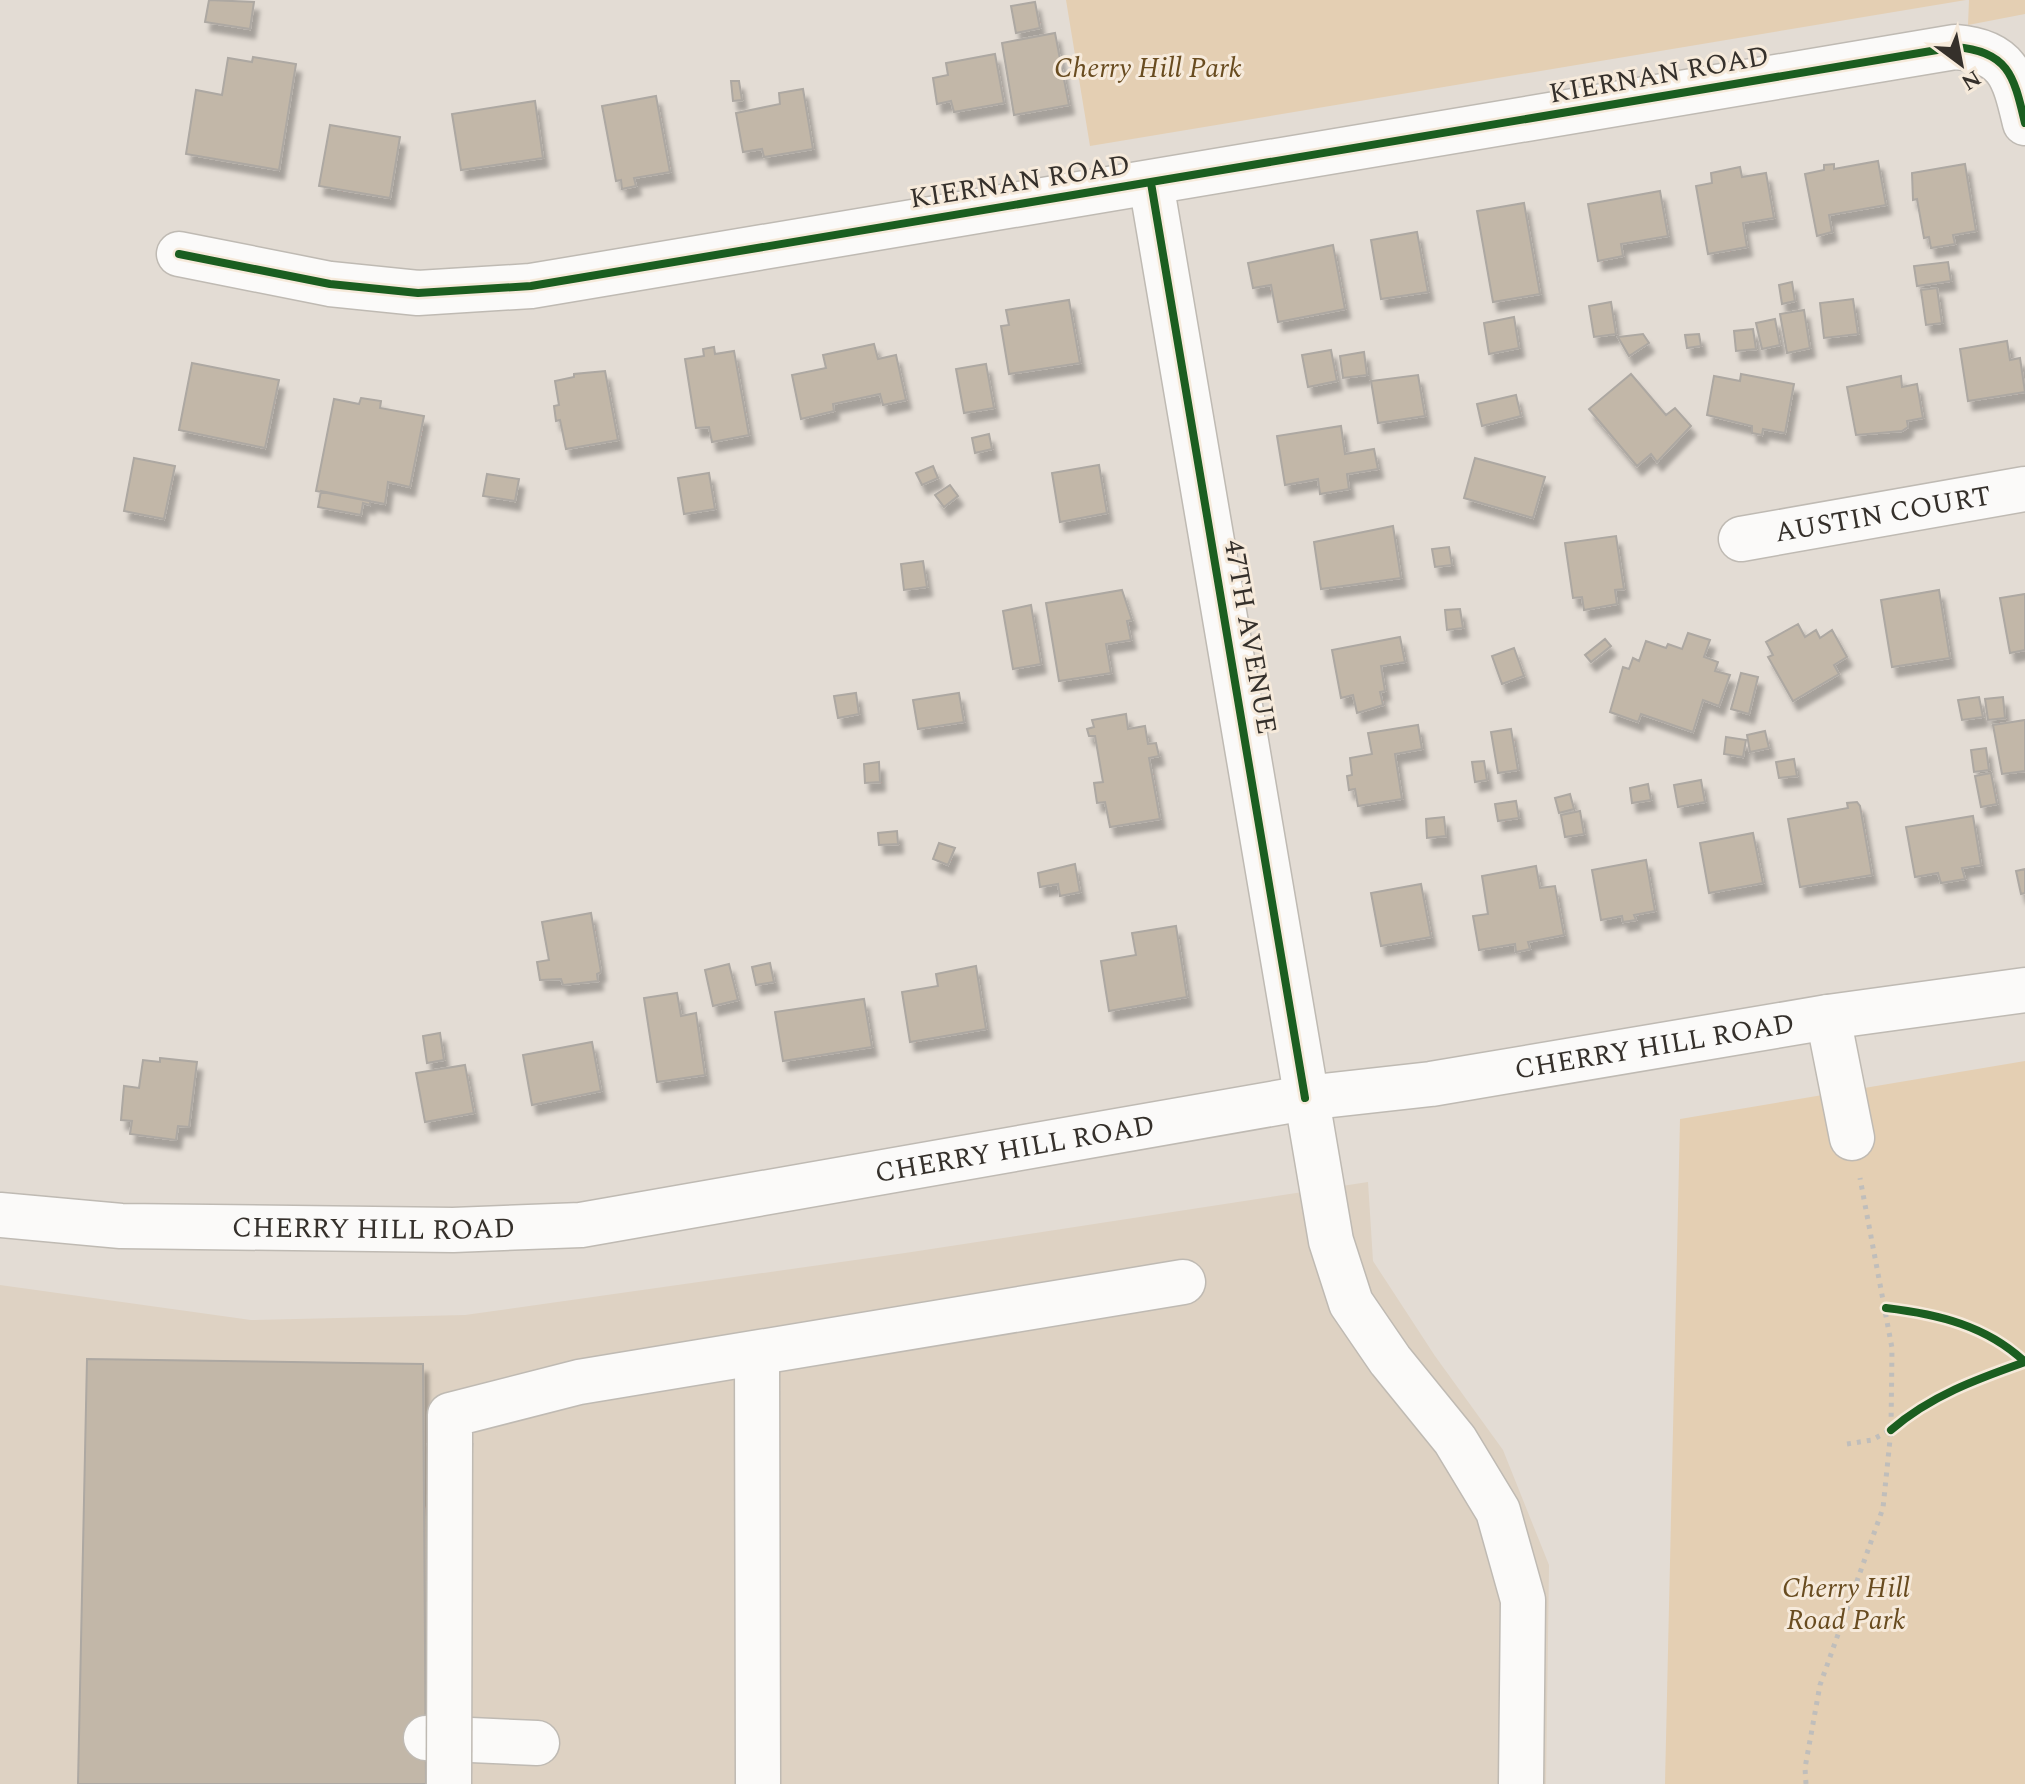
<svg xmlns="http://www.w3.org/2000/svg" width="2025" height="1784" font-family="Spectral,serif">
  <style>
    .built { fill: #ded2c3 }
    .green { fill: #e4cfb3 }
    .building { fill: #c2b7a8; stroke: #ada8a2; stroke-width: 2; filter: url(#shadow) }
    .lines { fill: none; stroke-linecap: round; stroke-linejoin: round }
    .minor-casing { stroke: #bfbab3; stroke-width: 47 }
    .major-casing { stroke: #bfbab3; stroke-width: 47 }
    .path { stroke: #c0bebb; stroke-width: 5; stroke-dasharray: 4 6; stroke-linecap: butt }
    .minor { stroke: #fbfaf9; stroke-width: 44 }
    .major { stroke: #fbfaf9; stroke-width: 44 }
    .minor-bridge-casing { stroke: #bfbab3; stroke-width: 47; stroke-linecap: butt }
    .minor-bridge { stroke: #fbfaf9; stroke-width: 44 }
    .cycleway-casing { stroke: #f6eadb; stroke-width: 13 }
    .cycleway { stroke: #1b5e20; stroke-width: 8 }
    .labels { text-anchor: middle; dominant-baseline: central; stroke-width: 6; stroke-linejoin: round; paint-order: stroke }
    .park-label { font-size: 28px; font-style: italic; fill: #694c20; stroke: #f6eadb }
    .street-label { font-size: 28px; fill: #35302b; stroke: #f6eadb }
  </style>
  <defs>
    <filter id="shadow"><feDropShadow dx="5" dy="9" stdDeviation="2" flood-color="#0004"/></filter>
  </defs>
  <rect width="100%" height="100%" fill="#e3dcd4"/>
  <path class="built" d="M 1368,1182 L 1373,1261 L 1435,1356 L 1503,1450 L 1549,1565 L 1546,1784 L 0,1784 L 0,1285 L 251,1320 L 465,1315 L 905,1253 Z"/>
  <path class="green" d="M 1066,0 L 1966,0 L 1090,146 Z
    M 1969,0 L 2025,0 L 2025,14 L 1968,25 Z
    M 2025,1061 L 2025,1784 L 1665,1784 L 1680,1119 Z"/>
  <path class="building" d="M 209,0 L 254,2 L 250,29 L 205,22 Z
    M 1035,2 L 1040,28 L 1016,33 L 1011,6 Z
    M 1055,33 L 1069,105 L 1014,115 L 1002,43 Z
    M 995,54 L 1004,103 L 954,112 L 951,101 L 937,104 L 933,78 L 948,75 L 946,63 Z
    M 253,57 L 296,64 L 279,170 L 186,154 L 196,90 L 222,95 L 228,58 L 252,62 Z
    M 731,81 L 739,81 L 742,100 L 733,101 Z
    M 803,89 L 813,149 L 764,157 L 762,149 L 743,152 L 736,113 L 780,104 L 779,93 Z
    M 656,96 L 670,172 L 634,178 L 636,186 L 622,189 L 621,180 L 616,181 L 602,106 Z
    M 535,101 L 543,158 L 461,170 L 452,114 Z
    M 330,125 L 400,137 L 390,198 L 319,186 Z
    M 1878,161 L 1886,205 L 1829,215 L 1832,232 L 1817,236 L 1805,174 L 1824,170 L 1824,165 L 1834,164 L 1834,169 Z
    M 1965,164 L 1976,231 L 1953,235 L 1955,244 L 1931,248 L 1929,237 L 1924,238 L 1917,199 L 1913,200 L 1912,173 Z
    M 1740,167 L 1742,177 L 1766,173 L 1774,218 L 1743,223 L 1747,247 L 1708,254 L 1696,186 L 1712,183 L 1711,173 Z
    M 1660,191 L 1668,236 L 1621,244 L 1623,256 L 1598,261 L 1588,204 Z
    M 1524,203 L 1540,294 L 1493,302 L 1477,211 Z
    M 1417,232 L 1428,292 L 1381,299 L 1371,240 Z
    M 1333,245 L 1345,309 L 1278,322 L 1271,285 L 1253,288 L 1248,263 Z
    M 1948,262 L 1951,281 L 1917,286 L 1914,266 Z
    M 1792,282 L 1795,301 L 1782,304 L 1779,285 Z
    M 1937,288 L 1942,323 L 1926,325 L 1921,290 Z
    M 1853,299 L 1858,334 L 1824,338 L 1820,303 Z
    M 1069,300 L 1080,363 L 1009,374 L 1001,326 L 1009,325 L 1006,310 Z
    M 1611,302 L 1616,334 L 1594,337 L 1589,306 Z
    M 1804,310 L 1810,348 L 1787,353 L 1780,314 Z
    M 1514,317 L 1519,348 L 1489,354 L 1484,323 Z
    M 1775,319 L 1780,345 L 1762,349 L 1756,323 Z
    M 1753,329 L 1756,349 L 1736,351 L 1734,331 Z
    M 1643,334 L 1649,343 L 1629,356 L 1618,337 Z
    M 1699,334 L 1701,346 L 1687,348 L 1685,335 Z
    M 2007,341 L 2010,360 L 2020,358 L 2025,392 L 1968,401 L 1960,349 Z
    M 874,344 L 878,359 L 896,355 L 906,400 L 883,405 L 880,394 L 833,404 L 834,411 L 801,419 L 792,375 L 826,368 L 823,355 Z
    M 714,347 L 715,354 L 734,351 L 749,435 L 712,442 L 709,427 L 696,428 L 685,359 L 704,356 L 703,349 Z
    M 1331,350 L 1337,381 L 1308,387 L 1302,355 Z
    M 1364,352 L 1367,375 L 1343,378 L 1340,356 Z
    M 192,363 L 279,380 L 265,448 L 179,430 Z
    M 986,364 L 994,408 L 964,413 L 956,369 Z
    M 605,371 L 618,440 L 566,449 L 560,420 L 556,421 L 554,406 L 559,405 L 555,381 L 574,377 L 574,374 Z
    M 1631,374 L 1666,415 L 1675,408 L 1691,426 L 1657,462 L 1651,454 L 1637,466 L 1589,409 Z
    M 1741,374 L 1794,384 L 1785,433 L 1763,429 L 1762,435 L 1752,433 L 1752,426 L 1707,415 L 1714,376 L 1740,381 Z
    M 1418,375 L 1425,416 L 1378,423 L 1371,381 Z
    M 1901,376 L 1902,387 L 1917,384 L 1923,418 L 1907,421 L 1908,427 L 1902,431 L 1856,435 L 1847,387 Z
    M 1516,395 L 1521,416 L 1482,426 L 1477,404 Z
    M 361,398 L 381,401 L 380,408 L 424,416 L 410,487 L 388,482 L 385,504 L 316,491 L 334,399 L 359,404 Z
    M 1341,426 L 1345,454 L 1374,449 L 1378,469 L 1347,474 L 1349,489 L 1320,494 L 1318,479 L 1285,485 L 1277,436 Z
    M 989,434 L 992,449 L 975,453 L 972,438 Z
    M 134,458 L 175,466 L 164,519 L 124,511 Z
    M 1475,458 L 1545,477 L 1533,518 L 1464,498 Z
    M 1099,465 L 1107,513 L 1060,522 L 1052,473 Z
    M 933,466 L 938,478 L 922,485 L 916,473 Z
    M 709,473 L 715,509 L 684,514 L 678,478 Z
    M 487,474 L 519,479 L 515,501 L 483,496 Z
    M 950,485 L 958,496 L 944,507 L 935,495 Z
    M 321,491 L 370,501 L 370,505 L 363,503 L 361,515 L 318,507 Z
    M 1393,526 L 1401,578 L 1321,589 L 1314,542 Z
    M 1616,536 L 1624,589 L 1615,590 L 1617,604 L 1584,610 L 1582,597 L 1573,598 L 1565,543 Z
    M 1449,547 L 1452,565 L 1435,567 L 1432,549 Z
    M 923,561 L 927,587 L 904,590 L 901,564 Z
    M 1122,590 L 1132,620 L 1127,621 L 1131,640 L 1106,644 L 1111,673 L 1059,681 L 1046,603 Z
    M 1939,590 L 1950,658 L 1892,667 L 1881,600 Z
    M 2025,594 L 2025,650 L 2010,653 L 2000,598 Z
    M 1031,605 L 1041,664 L 1013,669 L 1003,611 Z
    M 1460,609 L 1463,628 L 1447,630 L 1445,610 Z
    M 1798,624 L 1805,637 L 1816,630 L 1820,638 L 1832,630 L 1847,657 L 1834,665 L 1839,674 L 1793,701 L 1768,657 L 1773,655 L 1766,642 Z
    M 1688,633 L 1710,640 L 1704,657 L 1718,662 L 1715,671 L 1730,675 L 1719,706 L 1703,700 L 1693,732 L 1641,714 L 1638,722 L 1610,712 L 1623,667 L 1629,669 L 1633,658 L 1639,661 L 1646,641 L 1666,648 L 1668,644 L 1682,649 Z
    M 1400,637 L 1405,662 L 1381,666 L 1385,691 L 1380,692 L 1383,705 L 1357,713 L 1353,695 L 1341,698 L 1332,650 Z
    M 1605,639 L 1611,646 L 1591,662 L 1585,655 Z
    M 1514,648 L 1524,676 L 1502,684 L 1492,656 Z
    M 1741,673 L 1758,677 L 1749,714 L 1731,709 Z
    M 856,693 L 859,714 L 838,718 L 834,696 Z
    M 959,693 L 964,722 L 918,729 L 913,700 Z
    M 1979,697 L 1983,717 L 1962,720 L 1958,700 Z
    M 2003,697 L 2005,718 L 1988,720 L 1985,699 Z
    M 1126,714 L 1128,729 L 1145,726 L 1148,744 L 1156,743 L 1159,756 L 1149,758 L 1160,819 L 1110,827 L 1105,802 L 1097,803 L 1094,783 L 1103,782 L 1095,736 L 1089,736 L 1087,729 L 1094,727 L 1092,720 Z
    M 2025,720 L 2025,771 L 2002,774 L 1993,725 Z
    M 1418,725 L 1422,749 L 1395,754 L 1402,799 L 1358,806 L 1355,789 L 1349,790 L 1347,776 L 1352,775 L 1350,758 L 1372,754 L 1368,733 Z
    M 1511,729 L 1518,770 L 1498,773 L 1491,732 Z
    M 1765,731 L 1769,748 L 1750,752 L 1747,735 Z
    M 1726,737 L 1746,740 L 1743,757 L 1724,754 Z
    M 1986,748 L 1989,770 L 1974,772 L 1971,750 Z
    M 1794,759 L 1797,776 L 1779,778 L 1776,762 Z
    M 1484,761 L 1487,780 L 1475,782 L 1472,762 Z
    M 879,762 L 880,782 L 865,783 L 864,764 Z
    M 1991,773 L 1997,804 L 1981,807 L 1975,776 Z
    M 1701,780 L 1705,802 L 1678,807 L 1674,785 Z
    M 1648,784 L 1651,800 L 1632,803 L 1630,788 Z
    M 1570,794 L 1574,809 L 1559,813 L 1555,798 Z
    M 1516,801 L 1519,818 L 1498,821 L 1495,804 Z
    M 1857,802 L 1860,806 L 1872,875 L 1800,887 L 1788,819 L 1848,808 L 1847,803 Z
    M 1580,811 L 1584,834 L 1565,837 L 1561,815 Z
    M 1973,816 L 1981,865 L 1962,868 L 1965,879 L 1941,883 L 1938,873 L 1915,877 L 1906,827 Z
    M 1444,817 L 1446,836 L 1427,838 L 1426,819 Z
    M 897,831 L 898,844 L 879,845 L 878,833 Z
    M 1753,833 L 1763,883 L 1709,893 L 1700,843 Z
    M 939,843 L 955,848 L 948,865 L 933,859 Z
    M 1646,860 L 1655,911 L 1634,915 L 1636,920 L 1623,922 L 1622,916 L 1601,920 L 1592,870 Z
    M 1075,864 L 1080,892 L 1060,896 L 1058,884 L 1040,887 L 1038,873 Z
    M 1536,866 L 1540,888 L 1555,886 L 1564,935 L 1528,942 L 1530,949 L 1516,952 L 1515,944 L 1479,950 L 1473,916 L 1488,914 L 1482,876 Z
    M 2025,869 L 2025,893 L 2021,894 L 2016,871 Z
    M 1421,884 L 1431,937 L 1381,946 L 1371,893 Z
    M 591,913 L 601,972 L 597,974 L 598,981 L 563,985 L 561,979 L 540,980 L 537,962 L 549,960 L 542,922 Z
    M 1176,926 L 1187,997 L 1109,1011 L 1101,961 L 1136,955 L 1132,933 Z
    M 770,963 L 774,982 L 756,985 L 752,967 Z
    M 729,964 L 738,1000 L 713,1006 L 705,970 Z
    M 976,966 L 986,1029 L 910,1042 L 902,992 L 938,986 L 936,974 Z
    M 677,993 L 681,1016 L 696,1013 L 705,1075 L 657,1082 L 644,998 Z
    M 864,999 L 872,1047 L 783,1061 L 775,1012 Z
    M 440,1033 L 444,1060 L 427,1063 L 423,1036 Z
    M 592,1042 L 601,1091 L 532,1105 L 523,1055 Z
    M 160,1058 L 197,1062 L 189,1127 L 178,1126 L 176,1140 L 130,1134 L 132,1121 L 121,1120 L 124,1086 L 139,1088 L 143,1060 L 160,1062 Z
    M 465,1065 L 474,1113 L 425,1122 L 416,1073 Z
    M 87,1359 L 423,1364 L 426,1784 L 78,1784 Z"/>
  <g class="lines">
    <g class="minor-casing">
      <g id="minor">
        <path d="M 1151,183 L 1331,1241 L 1351,1303 L 1390,1360 L 1455,1440 L 1498,1511 L 1523,1600 L 1521,1784"/>
        <path d="M 179,254 L 330,284 L 418,293 L 531,286 L 1955,47 C 2009,51 2014,77 2025,123"/>
        <path id="s1" d="M 1741,539 L 2025,489"/>
        <path d="M 1828,1017 L 1852,1138"/>
        <path d="M 757,1353 L 758,1784"/>
        <path d="M 450,1443 L 450,1415 L 579,1382 L 1183,1282"/>
        <path d="M 426,1738 L 537,1743"/>
      </g>
    </g>
    <g class="major-casing">
      <g id="major">
        <path id="s2" d="M 0,1215 L 121,1226 L 453,1230 L 581,1225 L 1305,1098 L 1431,1084 L 1828,1017 L 2025,990"/>
      </g>
    </g>
    <path class="path" d="M 1847,1444 L 1872,1440 L 1890,1430
      M 1806,1784 L 1805,1768 L 1820,1685 L 1883,1508 L 1891,1430 L 1892,1348 L 1860,1178"/>
    <use href="#minor" class="minor"/>
    <use href="#major" class="major"/>
    <g class="minor-bridge-casing">
      <path id="minor-bridge" d="M 449,1784 L 450,1443"/>
    </g>
    <use href="#minor-bridge" class="minor-bridge"/>
    <g class="cycleway-casing">
      <path id="cycleway" d="M 1151,183 L 1305,1098
        M 179,254 L 330,284 L 418,293 L 531,286 L 1955,47 C 2009,51 2014,77 2025,123
        M 1886,1308 C 1938,1314 1987,1326 2025,1362
        M 1891,1430 C 1930,1396 1977,1379 2025,1362"/>
    </g>
    <use href="#cycleway" class="cycleway"/>
  </g>
  <g class="labels">
    <g class="park-label">
      <text x="1148" y="68">Cherry Hill Park</text>
      <text x="1846" y="1588">Cherry Hill<tspan x="1846" dy="32">Road Park</tspan></text>
    </g>
    <g class="street-label">
      <text transform="translate(1659 75) rotate(-10)">KIERNAN ROAD</text>
      <text transform="translate(1020 182) rotate(-9)">KIERNAN ROAD</text>
      <text stroke="none"><textPath href="#s1" startOffset="144">AUSTIN COURT</textPath></text>
      <text transform="translate(1250 637) rotate(80)">47TH AVENUE</text>
      <text stroke="none"><textPath href="#s2" startOffset="1670">CHERRY HILL ROAD</textPath></text>
      <text stroke="none"><textPath href="#s2" startOffset="1022">CHERRY HILL ROAD</textPath></text>
      <text stroke="none"><textPath href="#s2" startOffset="374">CHERRY HILL ROAD</textPath></text>
    </g>
  </g>
  <g transform="translate(1961 64) rotate(148)" stroke="#f6eadb" stroke-width="6" paint-order="stroke">
  <path d="M0-6L14 30L0 20L-14 30Z" fill="#35302b"/>
  <text y="-12" font-size="22" font-weight="bold" text-anchor="middle" fill="#35302b">N</text>
  </g>
</svg>
